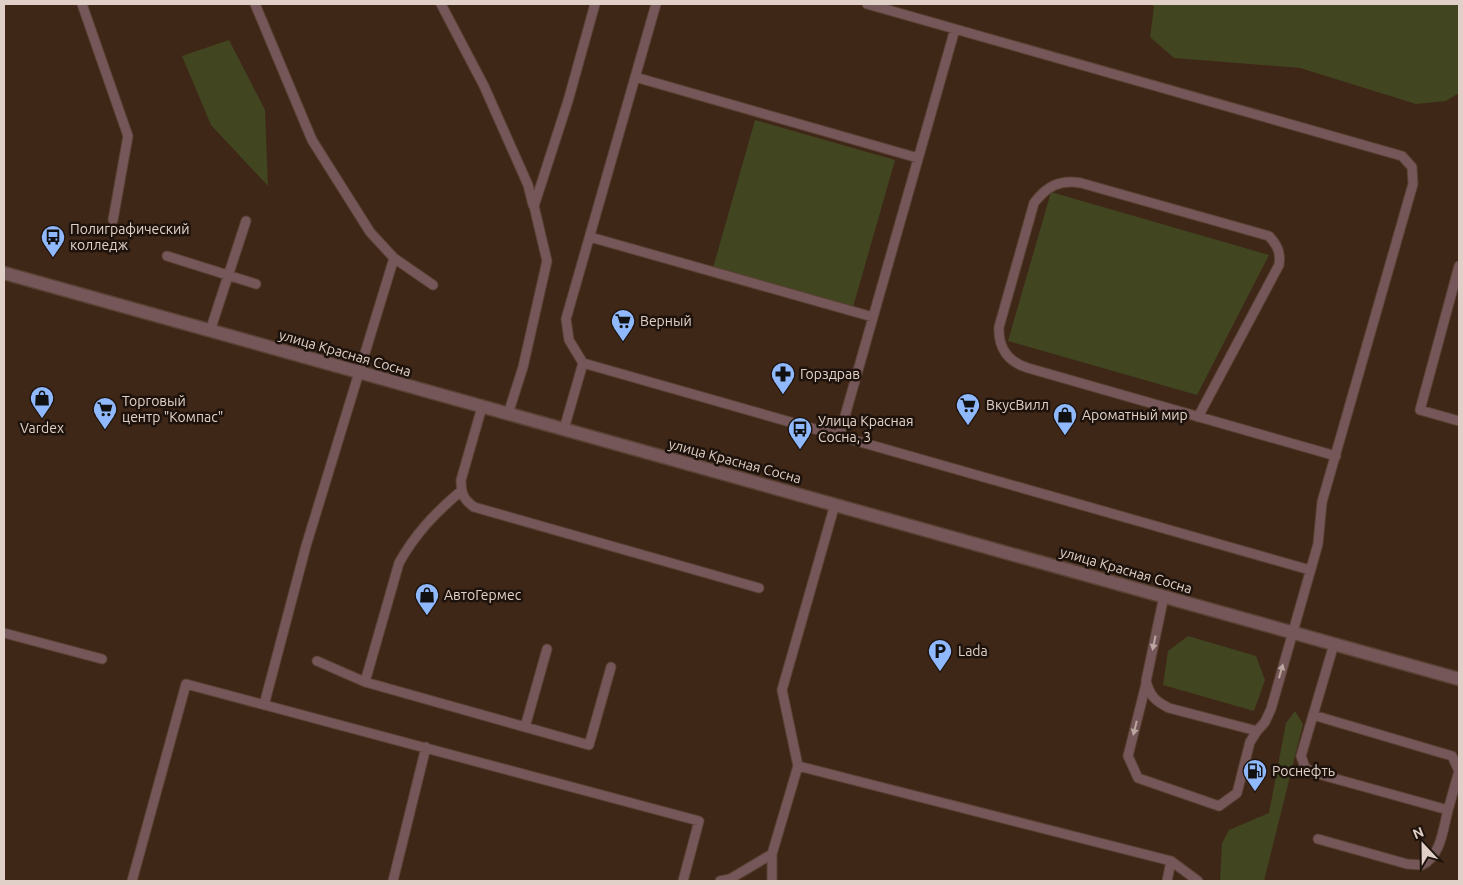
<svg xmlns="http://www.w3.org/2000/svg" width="1463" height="885" font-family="Ubuntu,sans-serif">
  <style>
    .green { fill: #414520 }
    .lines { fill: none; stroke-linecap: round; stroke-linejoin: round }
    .lane-casing { stroke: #594234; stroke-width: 11 }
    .street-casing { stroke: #594234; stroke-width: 15 }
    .lane { stroke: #765759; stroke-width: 9 }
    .street { stroke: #765759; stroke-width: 12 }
    .oneway { fill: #bba6a0 }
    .labels { text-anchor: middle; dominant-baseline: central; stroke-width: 5; stroke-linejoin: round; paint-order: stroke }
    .poi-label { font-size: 14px; fill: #e0d0c7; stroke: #1e130c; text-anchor: start }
    .street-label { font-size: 14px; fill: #e0d0c7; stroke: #1e130c }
  </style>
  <rect width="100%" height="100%" fill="#3f2718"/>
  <path class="green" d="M 1151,4 L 1459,4 L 1459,93 L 1446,101 L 1416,104 L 1300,68 L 1174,58 L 1150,37 L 1154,7 Z
    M 229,40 L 265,110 L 268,186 L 211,125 L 182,56 Z
    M 755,120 L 895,160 L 853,307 L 713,268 Z
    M 1051,192 L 1269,255 L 1197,395 L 1008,341 Z
    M 1188,636 L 1256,656 L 1265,680 L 1254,711 L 1163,685 L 1168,651 Z
    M 1295,711 L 1303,724 L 1264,881 L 1220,881 L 1222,843 L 1229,830 L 1269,813 L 1286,723 Z"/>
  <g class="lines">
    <g class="lane-casing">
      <path id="lane" d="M 82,4 L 128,136 L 113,220
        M 255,4 L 312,140 L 370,232 L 394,258 L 433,285
        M 441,4 L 484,86 L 528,185 L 533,205
        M 656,4 L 566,319 L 569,340 L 583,363 L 1310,570
        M 867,4 L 1402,156 L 1412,167 L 1413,184 L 1322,502 L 1318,544 L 1271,709 L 1265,722 L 1257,731 L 1169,708 C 1155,701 1150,696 1146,681 L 1164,596
        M 635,77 L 918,158
        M 590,237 L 873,317
        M 167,256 L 256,284
        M 1459,266 L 1420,410 L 1459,421
        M 210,331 L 246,221
        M 482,407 L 461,480 C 461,493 463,499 474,507 L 759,588
        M 508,414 L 523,367 L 547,261 L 534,206 L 568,101 L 595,4
        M 1198,417 L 1279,265 C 1281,252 1277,245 1269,236 L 1081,183 C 1060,179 1047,186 1034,203 L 999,327 C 998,348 1008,362 1028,368 L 1336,456
        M 564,429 L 583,363
        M 839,437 L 955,29
        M 835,504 L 782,690 L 798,766 L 1171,861 L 1198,881
        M 4,633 L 102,659
        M 317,661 L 365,682 L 589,745 L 611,667
        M 365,682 L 399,563 C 415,534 435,513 461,491
        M 1146,684 L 1128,756 L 1138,778 L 1219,806 L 1237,793 L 1250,742 L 1257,731
        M 264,705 L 306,546 L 394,258
        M 1313,715 L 1452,756 L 1459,771 L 1448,810
        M 525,727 L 547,649
        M 1318,839 L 1407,864 L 1422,865 C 1441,856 1443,829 1448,810 L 1311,772 L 1305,767 L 1301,756 L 1334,644
        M 132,881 L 186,684 L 699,821 L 683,881
        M 393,881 L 426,747
        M 720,881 L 730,879 L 772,854
        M 772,881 L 772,854 L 798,766
        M 1167,881 L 1171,861"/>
    </g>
    <g class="street-casing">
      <path id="street" d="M 4,273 L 1459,679"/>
    </g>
    <use href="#lane" class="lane"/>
    <use href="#street" class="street"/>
  </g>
  <defs><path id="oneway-solid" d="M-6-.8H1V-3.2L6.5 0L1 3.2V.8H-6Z" transform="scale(1.25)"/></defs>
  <g class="oneway">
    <use href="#oneway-solid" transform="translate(1154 643) rotate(102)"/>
    <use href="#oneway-solid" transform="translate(1281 671) rotate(-74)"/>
    <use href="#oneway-solid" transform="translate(1135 728) rotate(104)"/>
  </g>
  <defs>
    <g id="bus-pin" transform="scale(1.25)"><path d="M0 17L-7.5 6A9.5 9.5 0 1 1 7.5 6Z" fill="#8fb8fd" stroke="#1e130c"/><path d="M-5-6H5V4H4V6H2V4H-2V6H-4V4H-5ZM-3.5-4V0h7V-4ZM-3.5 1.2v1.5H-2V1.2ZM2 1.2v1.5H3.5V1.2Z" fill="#111"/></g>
    <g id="supermarket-pin" transform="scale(1.25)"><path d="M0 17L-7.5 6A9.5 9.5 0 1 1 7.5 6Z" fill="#8fb8fd" stroke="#1e130c"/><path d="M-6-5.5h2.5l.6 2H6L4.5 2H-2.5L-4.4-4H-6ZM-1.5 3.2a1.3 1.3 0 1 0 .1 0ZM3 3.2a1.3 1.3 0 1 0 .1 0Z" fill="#111"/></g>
    <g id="pharmacy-pin" transform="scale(1.25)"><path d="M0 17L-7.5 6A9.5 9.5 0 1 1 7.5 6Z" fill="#8fb8fd" stroke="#1e130c"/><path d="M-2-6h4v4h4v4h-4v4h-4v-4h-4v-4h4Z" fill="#111"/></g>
    <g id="shop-pin" transform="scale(1.25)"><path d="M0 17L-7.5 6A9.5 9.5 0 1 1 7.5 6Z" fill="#8fb8fd" stroke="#1e130c"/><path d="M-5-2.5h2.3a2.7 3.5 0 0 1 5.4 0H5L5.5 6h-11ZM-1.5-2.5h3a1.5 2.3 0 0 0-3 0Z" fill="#111"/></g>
    <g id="parking-pin" transform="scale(1.25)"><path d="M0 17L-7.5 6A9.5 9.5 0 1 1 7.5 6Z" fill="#8fb8fd" stroke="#1e130c"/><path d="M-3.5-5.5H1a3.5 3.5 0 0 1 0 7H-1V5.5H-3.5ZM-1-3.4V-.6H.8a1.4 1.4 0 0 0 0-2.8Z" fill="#111"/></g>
    <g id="fuel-pin" transform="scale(1.25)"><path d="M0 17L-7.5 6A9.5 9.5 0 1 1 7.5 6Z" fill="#8fb8fd" stroke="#1e130c"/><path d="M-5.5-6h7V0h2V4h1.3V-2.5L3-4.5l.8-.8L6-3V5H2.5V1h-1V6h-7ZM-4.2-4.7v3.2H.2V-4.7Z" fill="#111"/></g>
  </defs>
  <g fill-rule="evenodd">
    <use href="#bus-pin" x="53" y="237"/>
    <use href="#supermarket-pin" x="623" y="321"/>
    <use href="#pharmacy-pin" x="783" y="374"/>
    <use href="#shop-pin" x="42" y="398"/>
    <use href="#supermarket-pin" x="968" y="405"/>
    <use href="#supermarket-pin" x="105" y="409"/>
    <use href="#shop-pin" x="1065" y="415"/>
    <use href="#bus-pin" x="800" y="429"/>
    <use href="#shop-pin" x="427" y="595"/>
    <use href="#parking-pin" x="940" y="651"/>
    <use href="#fuel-pin" x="1255" y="771"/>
  </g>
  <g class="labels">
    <g class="poi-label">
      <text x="70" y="229">Полиграфический<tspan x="70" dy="16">колледж</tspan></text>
      <text x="640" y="321">Верный</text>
      <text x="800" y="374">Горздрав</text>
      <text x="122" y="401">Торговый<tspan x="122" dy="16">центр "Компас"</tspan></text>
      <text x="986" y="405">ВкусВилл</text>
      <text x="1082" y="415">Ароматный мир</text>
      <text x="818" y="421">Улица Красная<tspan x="818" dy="16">Сосна, 3</tspan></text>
      <text x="42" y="428" text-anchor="middle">Vardex</text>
      <text x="444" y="595">АвтоГермес</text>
      <text x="958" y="651">Lada</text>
      <text x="1272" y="771">Роснефть</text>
    </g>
    <g class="street-label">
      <text transform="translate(345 353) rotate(16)">улица Красная Сосна</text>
      <text transform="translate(735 461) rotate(15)">улица Красная Сосна</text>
      <text transform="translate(1126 570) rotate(16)">улица Красная Сосна</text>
    </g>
  </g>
  <rect width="1463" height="885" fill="none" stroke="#e0d0c7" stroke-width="10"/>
  <g transform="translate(1423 845) rotate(338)" stroke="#1e130c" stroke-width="4" paint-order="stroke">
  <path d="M0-4L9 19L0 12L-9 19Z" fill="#e0d0c7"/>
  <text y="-8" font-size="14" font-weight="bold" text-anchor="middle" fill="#e0d0c7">N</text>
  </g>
</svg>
